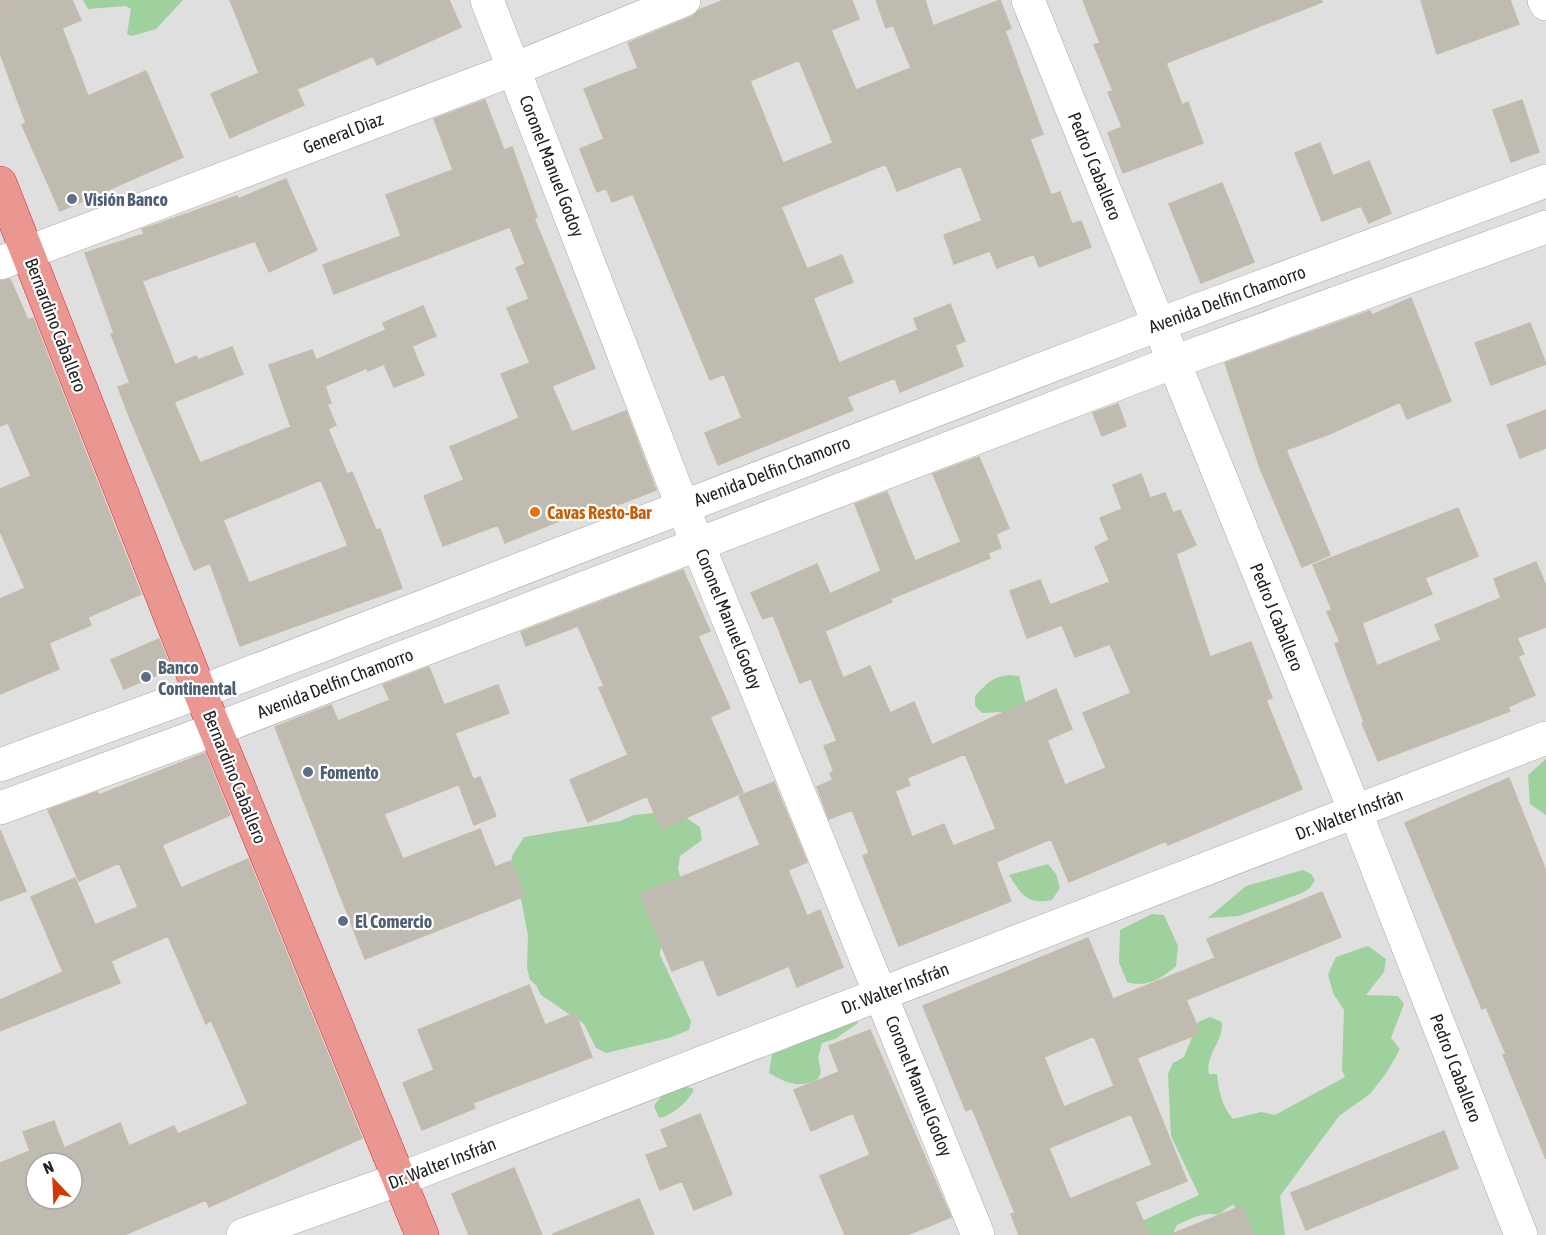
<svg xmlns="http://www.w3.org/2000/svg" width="1546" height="1235" font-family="'Asap Condensed',sans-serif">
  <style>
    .residential { fill: #e0dfdf; fill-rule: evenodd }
    .forest { fill: #9ed19d }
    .building { fill: #bfbbb1; stroke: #c4bcaa; stroke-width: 1.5; fill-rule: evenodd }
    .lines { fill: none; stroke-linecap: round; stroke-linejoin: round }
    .street-casing { stroke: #a9a9a9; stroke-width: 34 }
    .highway-casing { stroke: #de2735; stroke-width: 34 }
    .street { stroke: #fff; stroke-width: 33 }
    .highway { stroke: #e99790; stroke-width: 33 }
    .service-dot { fill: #5c6f8a; stroke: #fff; stroke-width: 2 }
    .food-dot { fill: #e8710a; stroke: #fff; stroke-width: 2 }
    .labels { text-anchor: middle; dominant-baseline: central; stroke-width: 4.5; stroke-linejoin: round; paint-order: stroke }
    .street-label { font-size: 18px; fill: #222; stroke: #fff }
    .service-label { font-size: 18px; font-weight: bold; fill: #4e5e75; stroke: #fff; text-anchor: start }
    .food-label { font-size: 18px; font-weight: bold; fill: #c56008; stroke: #fff; text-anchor: start }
  </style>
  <rect width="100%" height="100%" fill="#f2f1e8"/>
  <path class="residential" d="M 0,0 L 1546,0 L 1546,1235 L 0,1235 ZM 36,1163 L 72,1163 L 72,1199 L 36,1199 Z"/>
  <path class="forest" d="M 83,0 L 183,0 L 156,29 L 132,36 L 127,34 L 131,9 L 126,6 L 88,9 Z
    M 1009,675 L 1019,676 L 1026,705 L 1005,716 L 1001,712 L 982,713 L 975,706 L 975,696 C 987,684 991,677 1009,675 Z
    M 1546,759 L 1546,815 L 1530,804 L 1528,775 Z
    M 676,811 L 700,827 L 702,840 L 680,856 L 678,869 L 690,906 L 660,950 L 660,955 L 691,1021 L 689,1030 L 669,1038 L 606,1053 L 596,1048 L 584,1024 L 541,995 L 536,985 L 530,980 L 527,968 L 528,936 L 520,894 L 511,869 L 512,856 L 524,837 L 620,821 L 634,815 Z
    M 1048,864 L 1056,874 L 1060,888 L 1052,900 C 1027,905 1022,895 1009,875 Z
    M 1303,870 L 1311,874 L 1315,880 L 1310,888 L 1302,893 L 1239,916 L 1208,918 L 1246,886 Z
    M 1152,914 L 1164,915 L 1178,946 L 1176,966 C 1161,979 1147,988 1127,982 L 1119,962 L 1120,930 Z
    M 1368,946 L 1386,959 L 1384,972 L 1366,995 L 1398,996 L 1404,1004 L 1391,1038 L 1400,1049 L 1387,1072 L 1370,1094 L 1339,1116 L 1280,1196 L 1285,1235 L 1253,1235 L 1233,1204 L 1218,1215 C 1205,1211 1189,1219 1177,1225 L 1172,1235 L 1135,1235 L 1142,1221 L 1199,1195 L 1171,1136 L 1168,1074 L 1173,1063 L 1184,1057 L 1198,1022 L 1210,1017 L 1222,1022 C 1224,1041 1205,1055 1209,1074 L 1217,1074 C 1219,1091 1221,1105 1233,1119 L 1261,1112 L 1275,1115 L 1345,1077 L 1342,1070 L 1344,1010 L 1333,993 L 1328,974 L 1336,957 Z
    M 856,1018 L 858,1023 L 835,1039 L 822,1043 L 818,1058 L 821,1072 L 818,1079 C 799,1089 786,1083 769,1073 L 772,1054 L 789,1048 L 836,1019 Z
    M 685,1086 L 694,1089 C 689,1101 672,1116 659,1118 L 654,1106 C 661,1095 671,1088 685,1086 Z"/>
  <path class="building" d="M 0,0 L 72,0 L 81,20 L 62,28 L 88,96 L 146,71 L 183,157 L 60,211 L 22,125 L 26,123 L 0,53 Z
    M 230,0 L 449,0 L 461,27 L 377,65 L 373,56 L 297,89 L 304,105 L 230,138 L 211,94 L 259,73 Z
    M 724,0 L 852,0 L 859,19 L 831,30 L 856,90 L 911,68 L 893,25 L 886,28 L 876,0 L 925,0 L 933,26 L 1000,0 L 1011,28 L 1005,31 L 1043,134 L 1030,139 L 1051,195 L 1060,192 L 1072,224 L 1081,221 L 1091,247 L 1039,267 L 1034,254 L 997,268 L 990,251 L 954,264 L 944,235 L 982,221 L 961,166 L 897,191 L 886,164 L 781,207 L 807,269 L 842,255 L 853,282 L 813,298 L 839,363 L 918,330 L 914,319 L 950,304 L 965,341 L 955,345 L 963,366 L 900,392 L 895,378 L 847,397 L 853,410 L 718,465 L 705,433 L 742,418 L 724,374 L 710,380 L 633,194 L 612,202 L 606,188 L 597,192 L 580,149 L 604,139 L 584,89 L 638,68 L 628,43 L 691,17 L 699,10 ZM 799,60 L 833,143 L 783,163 L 750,81 Z
    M 1083,0 L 1321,0 L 1322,2 L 1166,63 L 1182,105 L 1188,102 L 1203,143 L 1123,173 L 1108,133 L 1122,127 L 1108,92 L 1113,91 L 1094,45 L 1100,43 Z
    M 1421,0 L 1510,0 L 1519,24 L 1437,54 Z
    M 485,100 L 504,150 L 512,147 L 537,217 L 534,218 L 595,368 L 552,386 L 572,432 L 626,411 L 656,490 L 594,514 L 591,508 L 505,543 L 498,525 L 443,546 L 424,496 L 464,480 L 450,447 L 519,418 L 501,374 L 530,363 L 507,308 L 529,299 L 516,268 L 525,264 L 510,227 L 334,294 L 323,265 L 401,236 L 386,195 L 453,170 L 434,119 Z
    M 1522,100 L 1539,152 L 1511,162 L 1493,110 Z
    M 1320,143 L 1333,176 L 1369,161 L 1391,213 L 1369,223 L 1361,206 L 1322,221 L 1295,153 Z
    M 286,179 L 317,250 L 269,272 L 255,241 L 142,281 L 175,365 L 196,356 L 198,360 L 232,347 L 243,374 L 174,402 L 200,463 L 291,427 L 269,365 L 312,350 L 316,360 L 386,330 L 383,323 L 423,306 L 436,336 L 412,346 L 424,375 L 394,387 L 384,364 L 368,371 L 367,368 L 325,386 L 331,403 L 327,404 L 336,425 L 328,429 L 347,474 L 352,472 L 376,530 L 380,529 L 402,588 L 240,646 L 210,563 L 194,570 L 129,416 L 118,387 L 130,383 L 111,334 L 114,333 L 85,253 L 144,234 L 142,229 L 152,226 L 237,196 L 238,199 ZM 321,480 L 348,546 L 249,583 L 223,520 Z
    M 1222,183 L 1254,262 L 1201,283 L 1169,204 Z
    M 10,279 L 28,320 L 33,318 L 141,594 L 88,617 L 91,625 L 49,643 L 59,669 L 0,694 L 0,599 L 25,588 L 0,531 L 0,489 L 31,476 L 8,423 L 0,426 L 0,281 Z
    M 1411,298 L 1451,401 L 1407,419 L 1400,402 L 1327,435 L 1286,450 L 1330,555 L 1302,567 L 1260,468 L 1225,363 L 1370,311 L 1372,315 Z
    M 1530,323 L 1546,364 L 1491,385 L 1475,343 Z
    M 1118,404 L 1126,426 L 1102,436 L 1093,413 Z
    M 1546,410 L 1546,448 L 1520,458 L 1507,425 Z
    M 979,457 L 1009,528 L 996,534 L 1001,548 L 988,553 L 990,558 L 890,599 L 892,602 L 825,631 L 843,678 L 870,666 L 890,713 L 914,702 L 932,745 L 1056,689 L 1072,729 L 1047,740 L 1065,785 L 1106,768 L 1083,713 L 1131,693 L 1110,644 L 1075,657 L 1062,625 L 1027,638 L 1010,591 L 1040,580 L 1050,605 L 1110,582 L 1095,547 L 1109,540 L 1100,518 L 1122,509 L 1113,485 L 1141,474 L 1150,498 L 1165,493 L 1173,513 L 1180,510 L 1196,545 L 1176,554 L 1210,657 L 1251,642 L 1272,698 L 1266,700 L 1302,789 L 1168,845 L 1166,841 L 1069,882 L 1051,839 L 996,862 L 1011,901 L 899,946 L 863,856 L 869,853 L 852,810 L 829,819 L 817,787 L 833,780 L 830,773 L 834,772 L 824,746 L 837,741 L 811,679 L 800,683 L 773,615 L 763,619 L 751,593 L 817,564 L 830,594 L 881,571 L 855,504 L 887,492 L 915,561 L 961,542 L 933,474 ZM 965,754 L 996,829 L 953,846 L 944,824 L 912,837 L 895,791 L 910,785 L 907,778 Z
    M 1458,508 L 1478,556 L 1425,578 L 1432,594 L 1362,623 L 1377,666 L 1441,640 L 1435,625 L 1501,598 L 1494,579 L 1536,562 L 1546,586 L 1546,627 L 1517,638 L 1524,654 L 1518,656 L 1535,695 L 1508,707 L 1510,711 L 1378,761 L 1362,723 L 1364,722 L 1335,644 L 1340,642 L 1327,612 L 1332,610 L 1313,565 Z
    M 683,570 L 710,631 L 698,636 L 730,708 L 710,717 L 743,792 L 661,829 L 647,796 L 588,822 L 570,780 L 628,755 L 599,688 L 604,686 L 578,626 L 526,646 L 521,632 Z
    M 159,639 L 171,669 L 124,689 L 111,660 Z
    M 429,667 L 444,705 L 498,685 L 509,713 L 455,733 L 473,779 L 384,814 L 403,859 L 480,829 L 495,867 L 511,861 L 525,896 L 365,959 L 275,727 L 331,705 L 338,721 L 390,700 L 383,685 Z
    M 205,753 L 230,815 L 162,845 L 181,888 L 248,859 L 362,1138 L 209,1207 L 206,1200 L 124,1235 L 0,1235 L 0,1163 L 30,1151 L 23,1132 L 54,1121 L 64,1148 L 120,1123 L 129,1146 L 174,1126 L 178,1134 L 248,1104 L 211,1020 L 206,1024 L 168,936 L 111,961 L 120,983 L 0,1031 L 0,1000 L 63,972 L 31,897 L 75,878 L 95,925 L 138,907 L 119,863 L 79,881 L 48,810 L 97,792 L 99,795 ZM 36,1163 L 72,1163 L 72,1199 L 36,1199 Z
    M 480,777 L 496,816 L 474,825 L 459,785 Z
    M 1509,778 L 1546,871 L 1546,1159 L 1503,1055 L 1506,1054 L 1486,1007 L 1482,1009 L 1405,823 Z
    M 774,782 L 807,862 L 788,870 L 807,916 L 820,910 L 843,967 L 797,987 L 789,966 L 718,996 L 703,959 L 672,971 L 640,894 L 760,845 L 739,796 Z
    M 0,830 L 26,891 L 0,901 Z
    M 1322,892 L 1341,937 L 1186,1000 L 1200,1033 L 1137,1058 L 1187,1181 L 1135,1202 L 1149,1235 L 1019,1235 L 1011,1214 L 1015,1213 L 972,1108 L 966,1111 L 923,1006 L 1088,938 L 1113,999 L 1215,958 L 1207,939 ZM 1094,1036 L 1114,1086 L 1064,1107 L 1044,1057 ZM 1131,1114 L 1152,1165 L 1070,1199 L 1049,1148 Z
    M 529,985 L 545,1025 L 575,1013 L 592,1057 L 473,1103 L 475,1108 L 422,1130 L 403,1083 L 434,1070 L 418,1030 Z
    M 870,1030 L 951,1217 L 907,1235 L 845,1235 L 820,1176 L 870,1155 L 853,1113 L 811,1131 L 794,1090 L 839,1072 L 829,1046 Z
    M 700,1114 L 732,1194 L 694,1210 L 682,1181 L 660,1190 L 646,1155 L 668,1147 L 661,1130 Z
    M 1444,1131 L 1458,1168 L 1306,1230 L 1291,1193 Z
    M 514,1168 L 542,1235 L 469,1235 L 452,1194 Z
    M 639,1199 L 654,1235 L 554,1235 L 553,1234 Z
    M 1242,1206 L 1254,1235 L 1172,1235 L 1172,1234 Z"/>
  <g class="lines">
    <g class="street-casing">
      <path id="street" d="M 487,0 L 682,505 L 978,1235
        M 1028,0 L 1355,811 L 1521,1235
        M 1544,0 L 1546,4
        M 0,263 L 514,69 L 684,0
        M 0,765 L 200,692 L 1160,324 L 1546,181
        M 0,808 L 216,729 L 1174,362 L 1546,227
        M 243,1235 L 400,1179 L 1546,738"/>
    </g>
    <g class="highway-casing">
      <path id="highway" d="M 0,183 L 200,692 L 422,1235"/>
    </g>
    <use href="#street" class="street"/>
    <use href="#highway" class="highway"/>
  </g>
  <g class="service-dot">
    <circle cx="72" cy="199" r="6"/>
    <circle cx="146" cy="677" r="6"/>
    <circle cx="308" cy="772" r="6"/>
    <circle cx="343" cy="921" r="6"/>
  </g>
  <circle class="food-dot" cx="535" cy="512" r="6"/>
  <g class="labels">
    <g class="street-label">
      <text transform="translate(343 133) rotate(-21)">General Diaz</text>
      <text transform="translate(552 166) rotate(69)">Coronel Manuel Godoy</text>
      <text transform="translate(1095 166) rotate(68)">Pedro J Caballero</text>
      <text transform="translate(1227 299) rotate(-20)">Avenida Delfin Chamorro</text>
      <text transform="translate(56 325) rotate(69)">Bernardino Caballero</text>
      <text transform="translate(772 471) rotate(-21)">Avenida Delfin Chamorro</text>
      <text transform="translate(1277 617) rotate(68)">Pedro J Caballero</text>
      <text transform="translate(729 619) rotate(68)">Coronel Manuel Godoy</text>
      <text transform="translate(335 683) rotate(-21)">Avenida Delfin Chamorro</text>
      <text transform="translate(235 777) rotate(68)">Bernardino Caballero</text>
      <text transform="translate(1349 814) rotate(-21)">Dr. Walter Insfrán</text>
      <text transform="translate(895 988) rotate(-21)">Dr. Walter Insfrán</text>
      <text transform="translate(1456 1068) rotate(69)">Pedro J Caballero</text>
      <text transform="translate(919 1086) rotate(68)">Coronel Manuel Godoy</text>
      <text transform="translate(442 1163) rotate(-21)">Dr. Walter Insfrán</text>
    </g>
    <g class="service-label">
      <text x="84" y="199">Visión Banco</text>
      <text x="158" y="667">Banco<tspan x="158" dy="21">Continental</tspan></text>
      <text x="320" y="772">Fomento</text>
      <text x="355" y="921">El Comercio</text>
    </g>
    <g class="food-label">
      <text x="547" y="512">Cavas Resto-Bar</text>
    </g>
  </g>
  <g transform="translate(54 1181) rotate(337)"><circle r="28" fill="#ffffff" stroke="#a7a7a7" stroke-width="1.5"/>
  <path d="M0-4.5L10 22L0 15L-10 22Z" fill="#d33800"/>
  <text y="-9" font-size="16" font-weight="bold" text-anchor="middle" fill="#222222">N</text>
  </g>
</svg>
